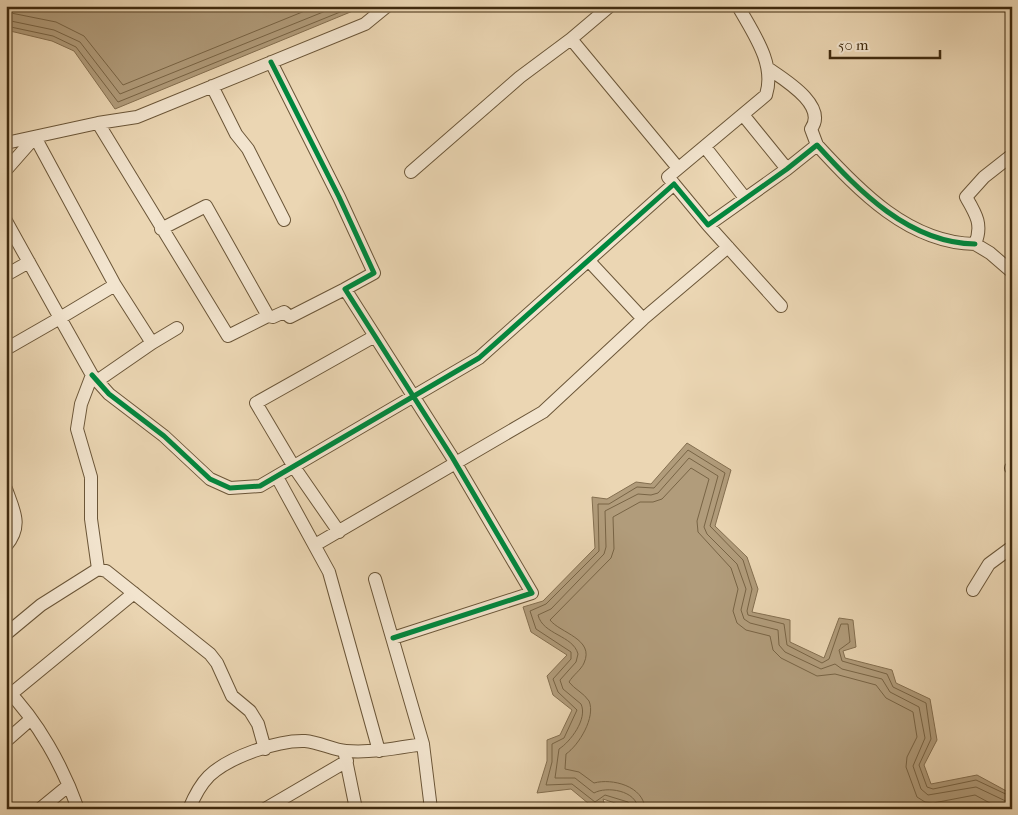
<svg xmlns="http://www.w3.org/2000/svg" width="1018" height="815" font-family="'IM FELL French Canon',serif">
  <style>
    .water { fill: #b19c7b; stroke: #846f50 }
    .lines { fill: none; stroke-linecap: round; stroke-linejoin: round }
    .shore { stroke: #786445; stroke-width: 1 }
    .minor-casing { stroke: #6b5638; stroke-width: 14 }
    .minor { stroke: #f2e4ce; stroke-width: 12 }
    .cycleway-casing { stroke: #f2e4ce; stroke-width: 8 }
    .cycleway { stroke: #00873e; stroke-width: 5 }
  </style>
  <rect width="100%" height="100%" fill="#ebd6b3"/>
  <filter id="stains"><feTurbulence type="fractalNoise" baseFrequency=".004" numOctaves="4"/><feColorMatrix values="0 0 0 0 .2 0 0 0 0 .09 0 0 0 0 .02 0 0 0 .5 -.17"/></filter>
  <radialGradient id="worn" r=".72"><stop offset=".6" stop-color="#630" stop-opacity="0"/><stop offset="1" stop-color="#630" stop-opacity=".3"/></radialGradient>
  <path class="water" d="M 6,6 L 365,6 L 115,109 L 74,51 L 52,41 L 6,30 Z
    M 687,443 L 731,470 L 715,526 L 747,557 L 758,589 L 752,612 L 790,620 L 790,642 L 824,658 L 839,618 L 853,620 L 856,647 L 843,651 L 845,658 L 892,670 L 896,683 L 930,699 L 937,740 L 924,765 L 931,784 L 977,775 L 1012,794 L 1012,809 L 633,809 L 603,799 L 606,809 L 595,809 L 571,789 L 537,793 L 547,761 L 547,740 L 560,735 L 572,710 L 553,695 L 547,676 L 567,655 L 531,632 L 523,607 L 543,601 L 595,548 L 592,497 L 607,499 L 636,482 L 651,484 Z"/>
  <g class="lines">
    <path class="shore" d="M 6,12 L 56,22 L 84,36 L 123,85 L 317,6
      M 6,20 L 54,30 L 80,42 L 120,94 L 338,6
      M 6,26 L 53,36 L 76,47 L 118,102 L 355,6
      M 631,809 L 628,802 L 605,795 L 595,802 L 572,784 L 546,785 L 552,762 L 552,744 L 564,738 L 577,710 L 558,692 L 553,679 L 571,659 L 571,652 L 536,629 L 530,611 L 546,604 L 599,551 L 598,504 L 609,504 L 637,487 L 654,488 L 688,450 L 725,473 L 710,526 L 743,560 L 752,589 L 747,611 L 748,615 L 784,624 L 787,645 L 822,663 L 829,659 L 841,624 L 848,624 L 850,642 L 839,650 L 842,661 L 887,674 L 893,687 L 926,703 L 931,739 L 919,765 L 927,787 L 933,789 L 976,780 L 1012,797
      M 638,809 C 637,790 606,786 594,793 L 575,778 L 555,778 L 559,749 C 570,742 588,719 581,704 L 563,689 L 560,680 L 576,662 L 578,654 C 573,635 543,635 538,615 L 551,609 L 604,554 L 606,547 L 605,511 L 638,494 L 651,495 L 658,493 L 689,458 L 718,476 L 704,527 L 707,534 L 737,564 L 746,589 L 741,610 L 744,619 L 750,623 L 778,630 L 779,645 L 785,652 L 821,669 L 835,664 L 842,669 L 882,679 L 890,692 L 919,707 L 925,738 L 913,766 L 921,789 L 928,795 L 976,787 L 1012,804
      M 645,809 C 644,786 612,778 594,783 L 579,772 L 565,769 L 566,754 C 579,745 596,717 589,701 C 584,693 574,689 569,682 C 573,675 581,670 584,663 C 595,639 560,633 550,620 L 611,558 L 614,549 L 613,517 L 640,502 L 653,502 L 662,499 L 691,468 L 709,479 L 697,521 L 698,532 L 731,568 L 738,589 L 733,611 L 737,623 L 746,630 L 770,636 L 773,650 L 781,658 L 817,676 L 835,674 L 876,685 L 886,698 L 913,712 L 917,737 L 907,757 L 906,767 L 917,797 L 925,802 L 933,803 L 975,795 L 1001,809"/>
    <g class="minor-casing">
      <path id="minor" d="M 571,39 L 610,6
        M 271,62 L 339,197 L 374,273 L 345,289 L 452,457 L 532,593 L 393,638
        M 769,69 C 785,80 828,106 811,129 L 817,145
        M 212,86 L 236,134 L 248,149 L 284,220
        M 744,116 L 787,169
        M 98,123 L 228,336 L 268,316 L 273,317 L 284,312 L 290,317 L 345,289
        M 6,143 L 98,123 L 137,117 L 365,24 L 387,6
        M 705,147 L 745,198
        M 1012,155 L 984,177 L 966,197 C 976,214 983,225 975,244 L 990,253 L 1012,272
        M 6,170 L 35,137 L 115,285 L 60,318 L 92,375 L 81,404 L 77,429 L 91,477 L 91,519 L 98,569
        M 411,172 L 520,77 L 571,39 L 678,168
        M 674,184 L 668,177 L 766,95 C 776,64 753,33 738,6
        M 6,221 L 60,318 L 6,349
        M 708,225 L 781,306
        M 161,229 L 206,206 L 268,316
        M 589,261 L 643,319
        M 6,275 L 29,262
        M 115,285 L 152,343
        M 92,375 L 109,394 L 164,436 L 210,479 L 230,488 L 260,486 L 479,358 L 674,184 L 708,225 L 787,169 L 817,145 C 859,191 909,243 975,244
        M 97,381 L 152,343 L 177,328
        M 1011,468 L 1012,468
        M 277,477 L 329,572 L 379,751
        M 6,489 C 14,511 23,526 6,546
        M 339,532 L 294,467 L 256,403 L 375,336
        M 315,545 L 543,412 L 643,319 L 728,247
        M 375,579 L 423,744 L 431,809
        M 973,590 L 989,564 L 1012,547
        M 6,634 L 41,605 L 98,569 L 106,571 L 210,654 L 217,663 L 232,696 L 250,711 L 258,724 L 265,749
        M 6,689 C 38,721 63,767 78,809
        M 11,694 L 134,593
        M 6,741 L 31,719
        M 345,755 L 356,809
        M 40,809 L 68,786
        M 189,809 C 194,797 200,785 209,776 C 229,757 277,740 305,741 C 319,742 333,750 346,751 C 372,753 397,748 423,744
        M 265,809 L 347,761"/>
    </g>
    <use href="#minor" class="minor"/>
    <g class="cycleway-casing">
      <path id="cycleway" d="M 271,62 L 339,197 L 374,273 L 345,289 L 452,457 L 532,593 L 393,638
        M 92,375 L 109,394 L 164,436 L 210,479 L 230,488 L 260,486 L 479,358 L 674,184 L 708,225 L 787,169 L 817,145 C 859,191 909,243 975,244"/>
    </g>
    <use href="#cycleway" class="cycleway"/>
  </g>
  <rect width="1018" height="815" fill="none" stroke="#ebd6b3" stroke-width="25"/>
  <rect x="8" y="8" width="1003" height="800" fill="none" stroke="#402b0f" stroke-width="2.5"/>
  <rect x="12" y="12" width="993" height="790" fill="none" stroke="#402b0f"/>
  <path d="M830 50v8h110v-8" fill="none" stroke="#402b0f" stroke-width="2.5"/>
  <text x="838" y="50" font-size="15" fill="#402b0f" stroke="#f2e4ce" stroke-width="4" paint-order="stroke">50 m</text>
  <rect width="100%" height="100%" filter="url(#stains)"/>
  <rect width="100%" height="100%" fill="url(#worn)"/>
</svg>
